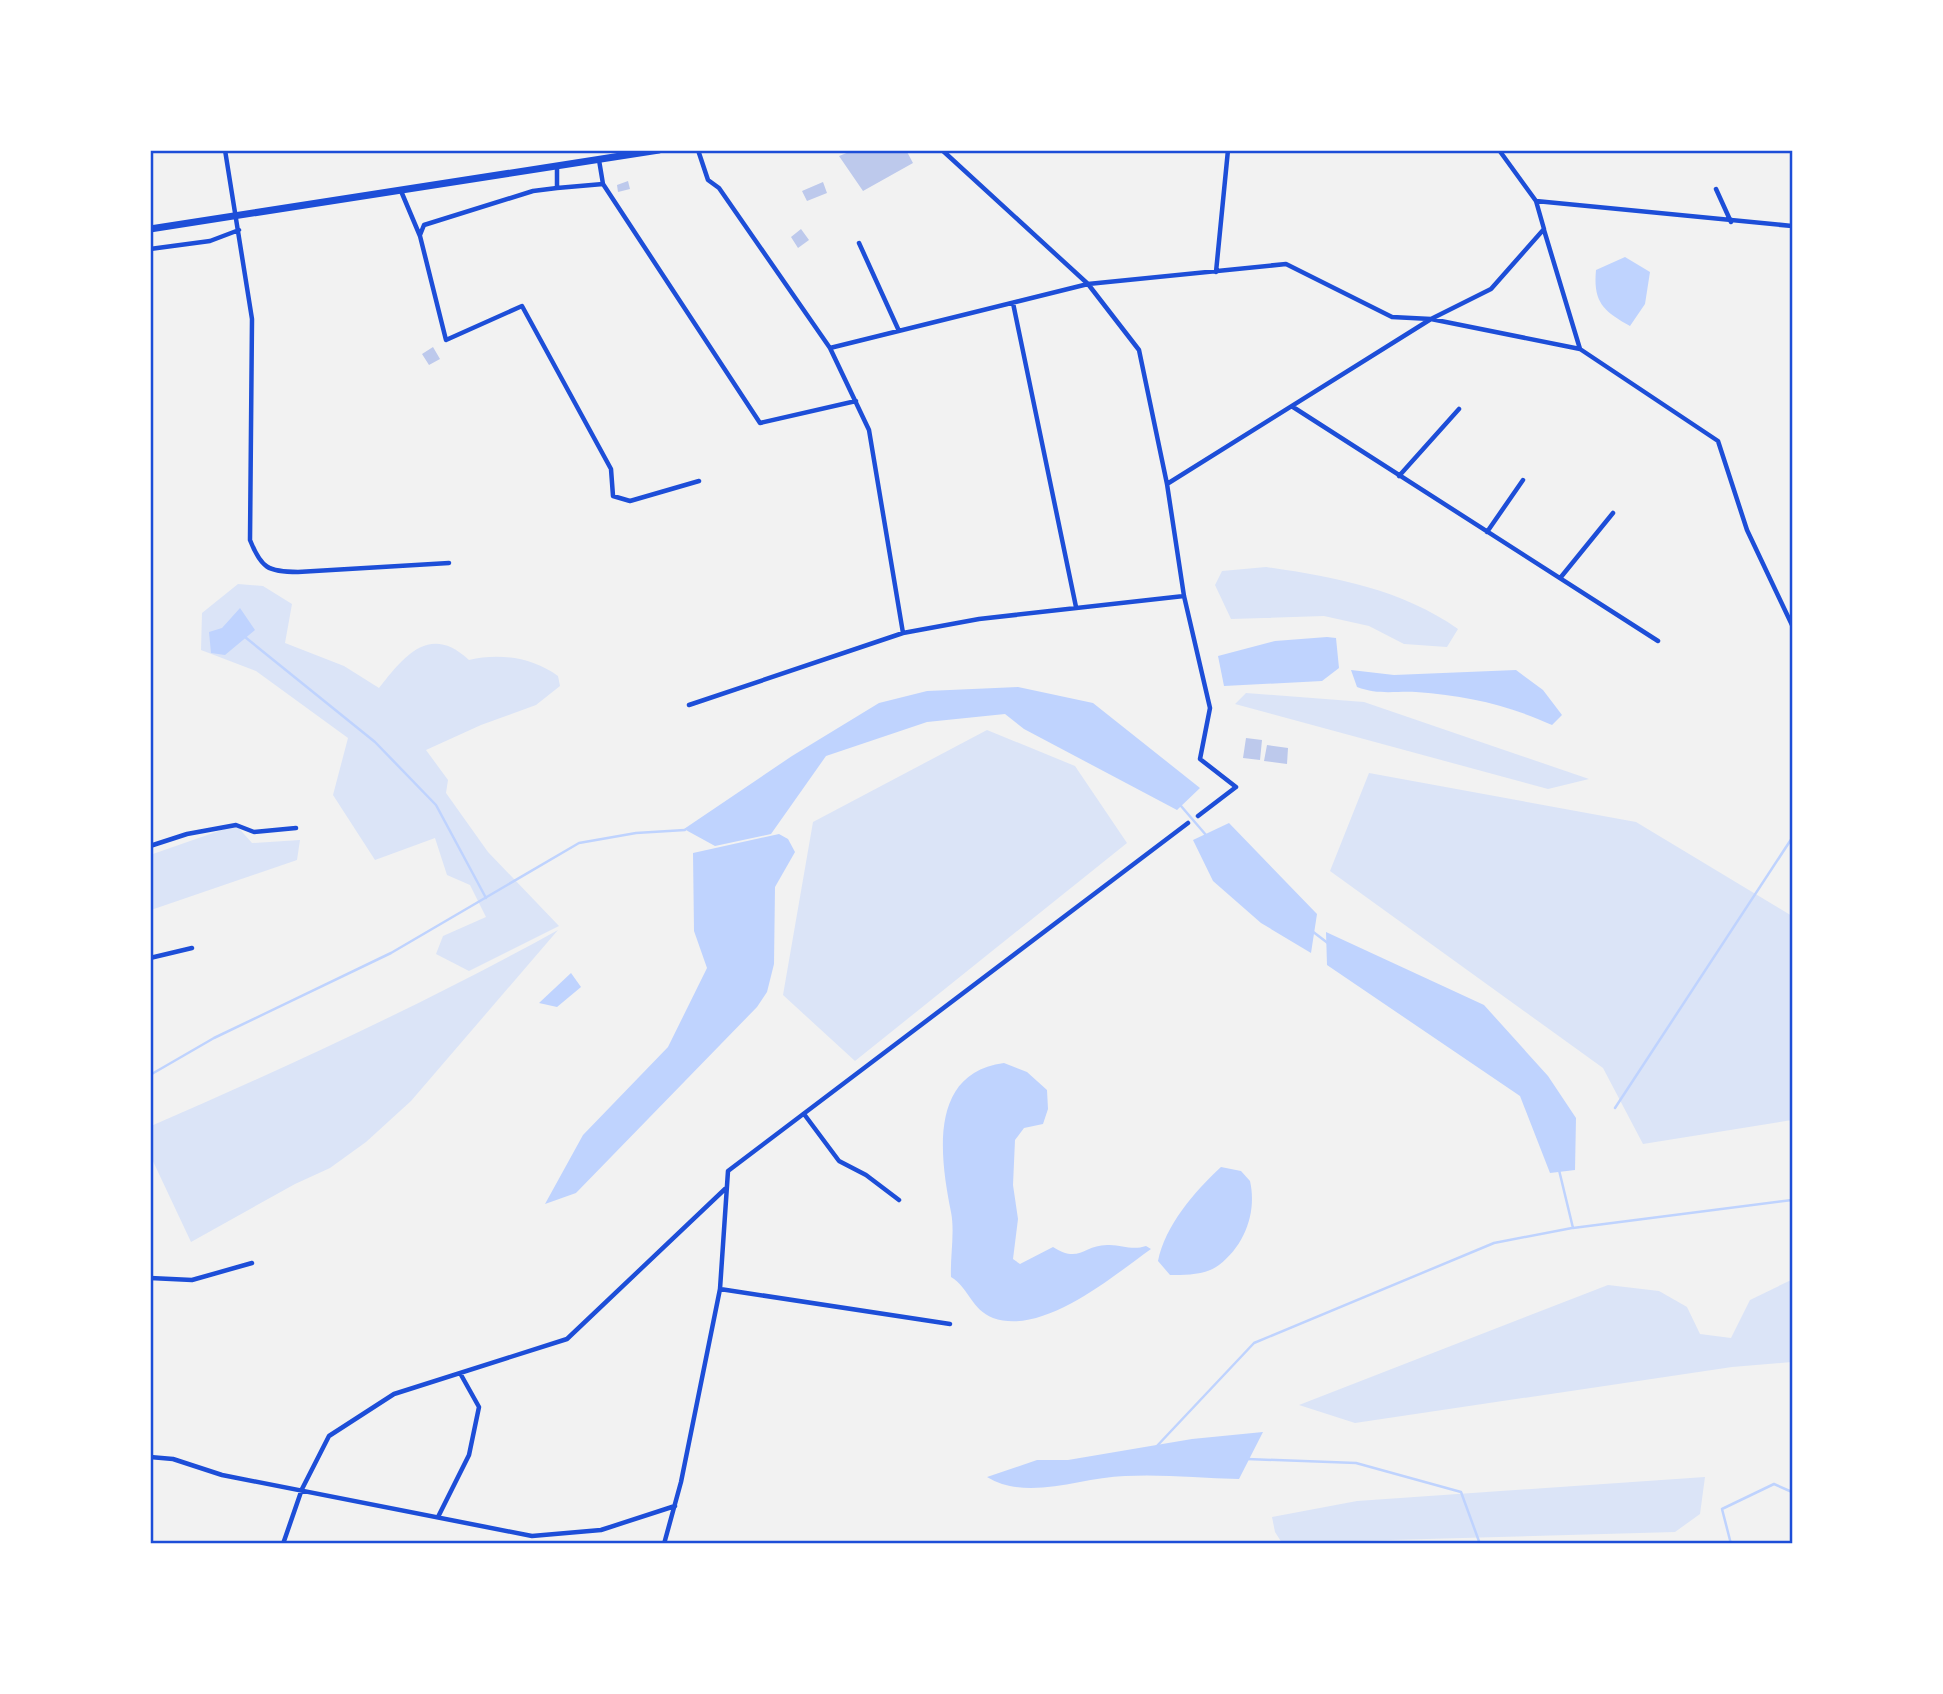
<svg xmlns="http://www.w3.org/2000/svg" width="1943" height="1694" font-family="Spectral,serif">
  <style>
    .green { fill: #dbe4f7 }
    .water { fill: #bfd3fe }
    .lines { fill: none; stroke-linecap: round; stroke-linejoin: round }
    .stream { stroke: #bfd3fe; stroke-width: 2.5 }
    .building { fill: #bdc9ec }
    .minor { stroke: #1d4ed8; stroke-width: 4.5 }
    .trunk { stroke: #1d4ed8; stroke-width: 7 }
    .neatline { fill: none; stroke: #1d4ed8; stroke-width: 2.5 }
  </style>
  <rect width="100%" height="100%" fill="#f2f2f2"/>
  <path class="green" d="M 1266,567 C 1334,577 1401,589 1458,629 L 1447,647 L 1404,644 L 1369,626 L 1324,616 L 1231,619 L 1215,585 L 1222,571 Z
    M 238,584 L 263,586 L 292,604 L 285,643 L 344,666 L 379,688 C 404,656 430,623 469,660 C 499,653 532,657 558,676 L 560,686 L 536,705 L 481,725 L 426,750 L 448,780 L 446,793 L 488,852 L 559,926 L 469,971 L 436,954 L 443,936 L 486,917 L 470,885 L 447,875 L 435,838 L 375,860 L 333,795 L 348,738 L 256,671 L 201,650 L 202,613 Z
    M 1246,693 L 1364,702 L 1589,779 L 1548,789 L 1235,704 Z
    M 987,730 L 1075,766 L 1127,843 L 855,1061 L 783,995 L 813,822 Z
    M 1369,773 L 1636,822 L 1792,916 L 1792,1120 L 1643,1144 L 1603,1068 L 1330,871 Z
    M 236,825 L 252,843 L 300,840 L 297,860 L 151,910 L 150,855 Z
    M 558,930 L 411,1101 L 366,1142 L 330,1168 L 295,1184 L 191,1242 L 151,1157 L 151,1126 C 289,1066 426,1003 558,930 Z
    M 1789,1281 L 1792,1282 L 1792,1362 L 1732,1367 L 1355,1423 L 1299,1405 L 1608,1285 L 1659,1291 L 1687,1307 L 1700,1334 L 1731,1338 L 1750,1300 Z
    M 1705,1477 L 1700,1514 L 1675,1532 L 1282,1543 L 1275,1532 L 1272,1517 L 1357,1501 Z"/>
  <path class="water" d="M 1625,257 L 1650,272 L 1645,304 L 1630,326 C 1603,311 1593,302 1596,270 Z
    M 240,608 L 255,630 L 225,655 L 211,653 L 209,632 L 222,628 Z
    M 1327,637 L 1336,638 L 1339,668 L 1322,681 L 1224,686 L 1218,656 L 1275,641 Z
    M 1351,670 L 1394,675 L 1516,670 L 1543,690 L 1562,715 L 1552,725 C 1505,704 1467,696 1416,692 C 1394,691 1378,695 1357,687 Z
    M 1018,687 L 1093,703 L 1200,788 L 1177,810 L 1024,729 L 1005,714 L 927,722 L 826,756 L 771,834 L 715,846 L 684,829 L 792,756 L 879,703 L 927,691 Z
    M 1229,823 L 1317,914 L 1311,953 L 1261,923 L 1213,881 L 1193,840 Z
    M 779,834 L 788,839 L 795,852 L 775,887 L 774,964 L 767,992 L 757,1007 L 576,1193 L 545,1204 L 583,1135 L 668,1047 L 707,968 L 694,931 L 693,853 Z
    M 1326,932 L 1484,1005 L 1548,1076 L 1576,1118 L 1575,1170 L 1550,1173 L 1520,1096 L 1327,965 Z
    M 571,973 L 581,987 L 557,1007 L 539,1003 Z
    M 1004,1063 L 1027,1072 L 1047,1090 L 1048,1109 L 1043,1124 L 1024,1128 L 1015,1140 L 1013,1185 L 1018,1219 L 1013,1259 L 1020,1264 L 1053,1247 C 1079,1264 1084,1245 1107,1245 C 1121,1244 1131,1251 1146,1246 L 1151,1249 C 1113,1276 1043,1336 993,1318 C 972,1310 968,1287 951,1277 C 950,1257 955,1232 951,1212 C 940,1157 928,1073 1004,1063 Z
    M 1221,1167 L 1241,1171 L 1250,1181 C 1257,1212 1245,1245 1219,1265 C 1206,1275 1186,1275 1170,1275 L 1158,1261 C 1165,1226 1194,1192 1221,1167 Z
    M 1263,1432 L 1239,1479 C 1201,1478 1162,1474 1125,1476 C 1081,1477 1028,1502 987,1477 L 1037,1460 L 1068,1460 L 1192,1439 Z"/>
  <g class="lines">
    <path class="stream" d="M 245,637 L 375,742 L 436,805 L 486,898
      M 1181,806 L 1206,835
      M 1312,931 L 1329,944
      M 150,1075 L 214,1038 L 391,953 L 579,843 L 636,833 L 685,830
      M 1615,1108 L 1792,838
      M 1559,1170 L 1573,1228 L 1792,1200
      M 1156,1447 L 1254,1343 L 1494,1243 L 1572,1228
      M 1247,1459 L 1356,1463 L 1461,1492 L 1480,1544
      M 1731,1544 L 1722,1509 L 1774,1484 L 1792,1492"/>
  </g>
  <path class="building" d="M 854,150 L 906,150 L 913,163 L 863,191 L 839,156 Z
    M 628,181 L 630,189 L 618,192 L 617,185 Z
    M 823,182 L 827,193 L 807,201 L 802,191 Z
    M 801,229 L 809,240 L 798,248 L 791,237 Z
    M 433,347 L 440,359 L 429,365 L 422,354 Z
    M 1246,738 L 1262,740 L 1260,760 L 1243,758 Z
    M 1267,745 L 1288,748 L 1287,764 L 1264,761 Z"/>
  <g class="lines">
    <path class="minor" d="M 225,150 L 252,319 L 250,540 C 261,568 268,572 298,572 L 449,563
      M 698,150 L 708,180 L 719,188 L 830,348 L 869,430 L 903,633
      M 942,150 L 1088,284 L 1139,350 L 1167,484 L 1184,596 L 1210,708 L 1200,759 L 1236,787 L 1198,816
      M 599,160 L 603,184 L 760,423 L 856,401
      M 557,188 L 603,184
      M 1716,189 L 1731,222
      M 401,191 L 420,236 L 446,340 L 522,306 L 611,469 L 613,496 L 630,501 L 699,481
      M 1536,201 L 1792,226
      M 1544,230 L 1580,349
      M 420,235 L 424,225 L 533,191 L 557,188 L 557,166
      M 859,243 L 899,331
      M 150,249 L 210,241 L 239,230
      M 1216,272 L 1228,150
      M 1013,303 L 1076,607
      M 830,348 L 1088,284 L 1286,264 L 1392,317 L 1431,319 L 1580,349 L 1718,441 L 1747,530 L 1792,625
      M 1293,407 L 1658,641
      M 1399,476 L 1459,409
      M 1167,484 L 1431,319 L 1491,289 L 1544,229 L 1536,201 L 1499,150
      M 1487,532 L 1523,480
      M 1561,577 L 1613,513
      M 689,705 L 903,633 L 979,619 L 1184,596
      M 150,846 L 187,834 L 236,825 L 254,832 L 296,828
      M 150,958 L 192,948
      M 804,1114 L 839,1161 L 866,1175 L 899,1200
      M 150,1278 L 192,1280 L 252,1263
      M 720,1289 L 950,1324
      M 150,1457 L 173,1459 L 222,1475 L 532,1536 L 601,1530 L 675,1506
      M 438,1517 L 469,1455 L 479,1407 L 460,1373
      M 283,1544 L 302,1489 L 329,1436 L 394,1394 L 567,1339 L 725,1189
      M 664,1544 L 681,1482 L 720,1289 L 728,1171 L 1188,823"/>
    <path class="trunk" d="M 150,229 L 659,150"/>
  </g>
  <rect width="1943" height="1694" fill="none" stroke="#ffffff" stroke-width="304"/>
  <rect x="152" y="152" width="1639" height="1390" class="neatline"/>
</svg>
